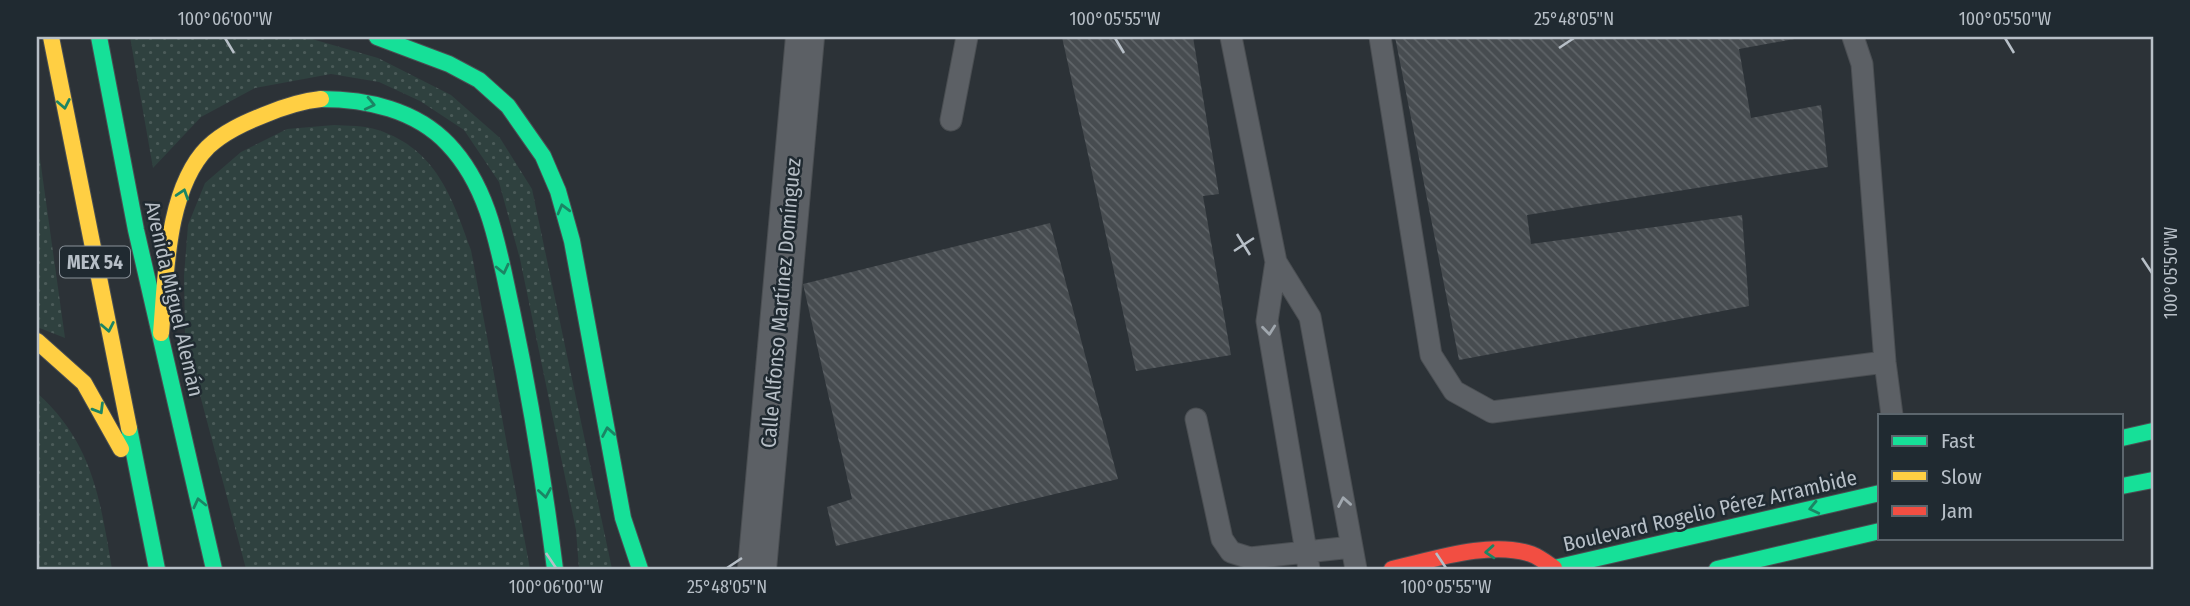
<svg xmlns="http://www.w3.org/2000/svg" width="2190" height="606" font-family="'Fira Sans Condensed',sans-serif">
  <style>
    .grass { fill: url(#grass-dots) }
    .building { fill: url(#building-back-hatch) }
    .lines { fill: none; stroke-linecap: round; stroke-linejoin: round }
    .lane-casing { stroke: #4a4e52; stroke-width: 23 }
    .street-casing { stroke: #4a4e52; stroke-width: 40 }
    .fast-casing { stroke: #4a4e52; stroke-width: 18 }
    .slow-casing { stroke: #4a4e52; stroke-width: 18 }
    .jam-casing { stroke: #4a4e52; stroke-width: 18 }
    .lane { stroke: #5c6065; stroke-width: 21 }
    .street { stroke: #5c6065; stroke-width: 38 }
    .fast { stroke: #16e098; stroke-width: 16 }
    .slow { stroke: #ffcf43; stroke-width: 16 }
    .jam { stroke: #f24e42; stroke-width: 16 }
    .oneway { stroke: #1b8564 }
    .oneway2 { stroke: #a0a7ae }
    .ticks { fill: none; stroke: #b7bfc7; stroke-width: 2.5 }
    .labels { text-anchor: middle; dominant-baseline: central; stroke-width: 5; stroke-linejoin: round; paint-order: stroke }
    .shield { fill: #202a31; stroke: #8a929a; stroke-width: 2 }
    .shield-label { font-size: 19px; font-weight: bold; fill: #b7bfc7 }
    .street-label { font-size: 21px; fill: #b7bfc7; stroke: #202a31 }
    .neatline { fill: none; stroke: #b7bfc7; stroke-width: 2.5 }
    .ticks-label { font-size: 18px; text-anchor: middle; fill: #b7bfc7 }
  </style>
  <defs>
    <pattern id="grass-dots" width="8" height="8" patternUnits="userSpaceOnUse" patternTransform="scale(1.75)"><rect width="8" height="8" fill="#2f413f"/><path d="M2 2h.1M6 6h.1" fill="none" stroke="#4b5b59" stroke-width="1.8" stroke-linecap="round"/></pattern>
    <pattern id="building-back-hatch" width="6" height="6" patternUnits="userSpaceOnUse" patternTransform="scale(1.75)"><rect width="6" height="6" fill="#474c50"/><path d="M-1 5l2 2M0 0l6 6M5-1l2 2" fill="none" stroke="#5f6468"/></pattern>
  </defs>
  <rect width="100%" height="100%" fill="#2c3237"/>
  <path class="grass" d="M 130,37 L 305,37 L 378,58 L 451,95 L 500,138 L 532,189 L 612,569 L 579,569 L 576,530 L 520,259 L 499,182 L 464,130 L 420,101 L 379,82 L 331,74 L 255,88 L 201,117 L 153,168 Z
    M 334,125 C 347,126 364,125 378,130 C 436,149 452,197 471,250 L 530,569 L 246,569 L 185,338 L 184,276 L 188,225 L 205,183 L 241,152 L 287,129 Z
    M 37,137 L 65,338 L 37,327 Z
    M 37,393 C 93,443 100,499 112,569 L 37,569 Z"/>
  <path class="building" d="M 1062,37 L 1193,37 L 1219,194 L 1203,196 L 1231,355 L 1136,371 Z
    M 1395,37 L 1805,37 L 1739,49 L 1751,118 L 1821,105 L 1828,167 L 1527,215 L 1531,244 L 1742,215 L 1749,306 L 1459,360 Z
    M 1050,223 L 1118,479 L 836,546 L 827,507 L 852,499 L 803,284 Z"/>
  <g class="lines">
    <g class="lane-casing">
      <path id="lane" d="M 1231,37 L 1276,262 L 1267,321 L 1309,569
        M 1380,37 L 1431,355 L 1454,391 L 1492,412 L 1885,362
        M 1853,37 L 1862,64 L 1885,362 L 1892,415
        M 951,120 L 967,37
        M 1276,262 L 1310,317 L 1356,569
        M 1196,419 L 1222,539 L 1231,552 L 1250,558 L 1352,547"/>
    </g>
    <g class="street-casing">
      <path id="street" d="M 757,569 L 805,37"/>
    </g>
    <g class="fast-casing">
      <path id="fast" d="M 99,37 L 136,230 L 214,569
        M 377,37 L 449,64 L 479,80 L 508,106 L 543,156 L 558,191 L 572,241 L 623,518 L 640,569
        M 321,99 C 367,99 416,110 448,144 C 491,189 499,253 512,311 C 530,396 544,482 555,569
        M 129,428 L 157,569
        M 2122,438 L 2153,431
        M 2122,486 L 2153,480
        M 1550,569 L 1880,493
        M 1717,569 L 1880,531"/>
    </g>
    <g class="slow-casing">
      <path id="slow" d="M 51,37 L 129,428
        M 161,333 C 166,277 166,189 208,147 C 224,132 244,123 264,115 C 283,107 301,101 321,99
        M 37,341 L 84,383 L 121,449"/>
    </g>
    <g class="jam-casing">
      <path id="jam" d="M 1392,569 C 1432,560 1490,540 1531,554 C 1539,557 1547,563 1554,568"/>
    </g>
    <use href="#lane" class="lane"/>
    <use href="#street" class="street"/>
    <use href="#fast" class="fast"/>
    <use href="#slow" class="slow"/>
    <use href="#jam" class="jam"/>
  </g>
  <defs><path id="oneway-chevron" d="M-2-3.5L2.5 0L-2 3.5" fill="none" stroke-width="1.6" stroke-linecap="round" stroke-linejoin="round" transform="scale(1.75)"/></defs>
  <g class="oneway">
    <use href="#oneway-chevron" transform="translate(64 104) rotate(79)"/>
    <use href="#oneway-chevron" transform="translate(370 104) rotate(13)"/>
    <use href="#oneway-chevron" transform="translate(183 194) rotate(-72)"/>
    <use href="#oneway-chevron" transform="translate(563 209) rotate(-105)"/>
    <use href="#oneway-chevron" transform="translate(503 269) rotate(77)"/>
    <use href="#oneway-chevron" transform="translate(108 327) rotate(79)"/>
    <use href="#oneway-chevron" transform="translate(99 409) rotate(59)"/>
    <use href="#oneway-chevron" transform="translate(608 432) rotate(-100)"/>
    <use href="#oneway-chevron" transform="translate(545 493) rotate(81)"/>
    <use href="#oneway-chevron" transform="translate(199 503) rotate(-103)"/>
    <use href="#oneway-chevron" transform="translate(1814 508) rotate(167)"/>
    <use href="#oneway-chevron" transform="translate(1490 552) rotate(176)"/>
  </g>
  <g class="oneway2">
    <use href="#oneway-chevron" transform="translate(1269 330) rotate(84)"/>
    <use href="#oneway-chevron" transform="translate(1344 502) rotate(-100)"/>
  </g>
  <path class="ticks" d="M 225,38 L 234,53M 1115,38 L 1124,53M 2005,38 L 2014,53M 1559,48 L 1574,38M 1237,234 L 1250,255M 1234,251 L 1254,238M 2142,258 L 2152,273M 546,553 L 556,568M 1436,553 L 1446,568M 727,568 L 742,558"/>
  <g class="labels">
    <rect class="shield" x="60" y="246.5" width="70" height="31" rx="5"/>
    <g class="shield-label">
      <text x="95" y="262">MEX 54</text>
    </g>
    <g class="street-label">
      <text transform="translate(174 299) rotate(77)">Avenida Miguel Alemán</text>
      <text transform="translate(781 303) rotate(-85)">Calle Alfonso Martínez Domínguez</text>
      <text transform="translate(1710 511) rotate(-13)">Boulevard Rogelio Pérez Arrambide</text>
    </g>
  </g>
  <rect width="2190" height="606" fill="none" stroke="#202a31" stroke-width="77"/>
  <rect x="1878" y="414" width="245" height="126" fill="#202a31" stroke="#5c666d" stroke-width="2"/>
  <rect x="1892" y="436" width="35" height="10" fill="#16e098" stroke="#5c666d" stroke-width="2"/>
  <text x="1941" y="448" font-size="21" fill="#b7bfc7">Fast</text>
  <rect x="1892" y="471" width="35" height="10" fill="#ffcf43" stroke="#5c666d" stroke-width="2"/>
  <text x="1941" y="484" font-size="21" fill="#b7bfc7">Slow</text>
  <rect x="1892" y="506" width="35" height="10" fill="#f24e42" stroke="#5c666d" stroke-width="2"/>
  <text x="1941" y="518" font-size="21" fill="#b7bfc7">Jam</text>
  <rect x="38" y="38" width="2114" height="530" class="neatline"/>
  <g class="ticks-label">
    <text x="225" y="25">100°06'00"W</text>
    <text x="1115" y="25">100°05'55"W</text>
    <text x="1574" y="25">25°48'05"N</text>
    <text x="2005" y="25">100°05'50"W</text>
    <text transform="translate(2171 273) rotate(-90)" y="6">100°05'50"W</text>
    <text x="556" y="593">100°06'00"W</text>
    <text x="727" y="593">25°48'05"N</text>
    <text x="1446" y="593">100°05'55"W</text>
  </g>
</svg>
